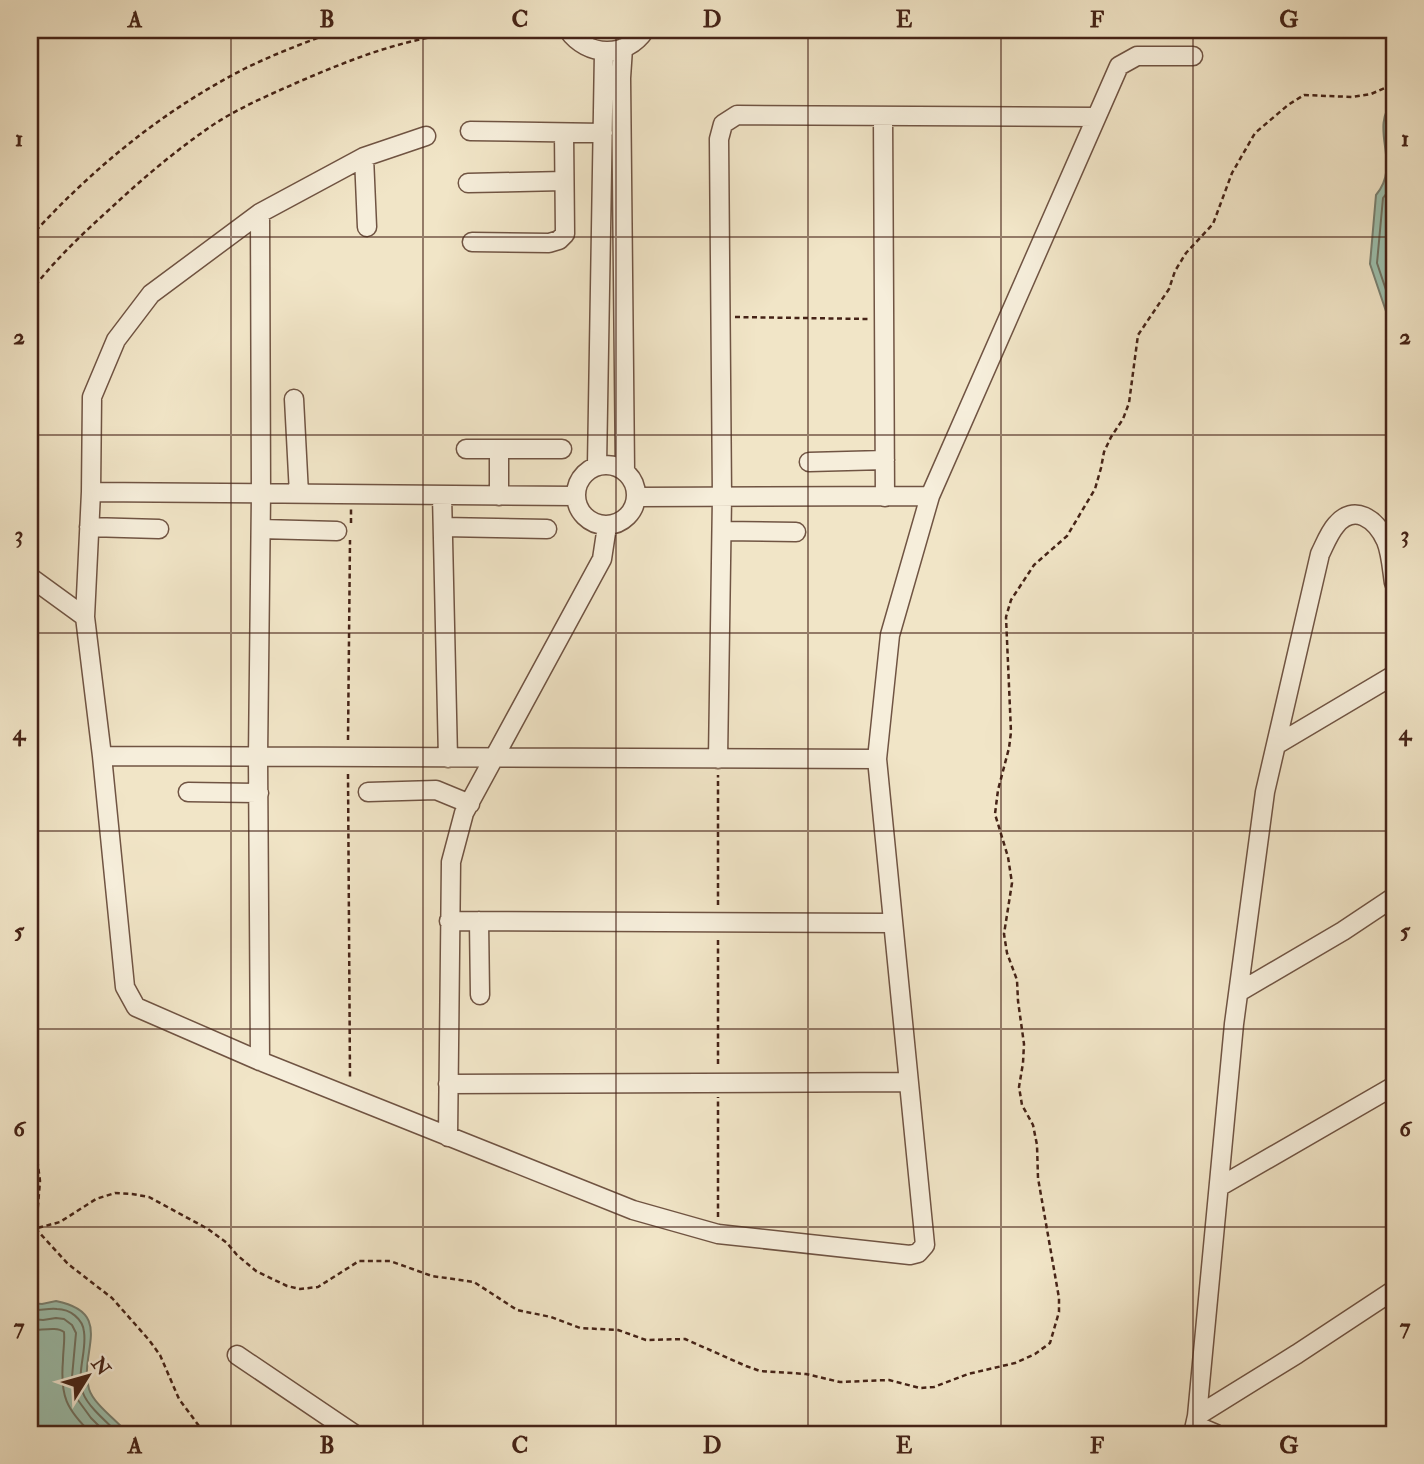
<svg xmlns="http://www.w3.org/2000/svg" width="1424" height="1464" font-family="'IM FELL Double Pica',serif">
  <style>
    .water { fill: #9cc0ae; stroke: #798172; stroke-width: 2 }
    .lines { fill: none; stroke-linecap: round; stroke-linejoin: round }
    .shore { stroke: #707262; stroke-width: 2 }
    .minor-casing { stroke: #705443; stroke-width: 21 }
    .path { stroke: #452317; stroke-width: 2.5; stroke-dasharray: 5 3.5; stroke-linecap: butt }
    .minor { stroke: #f6eedb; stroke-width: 18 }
    .grid { fill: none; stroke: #452317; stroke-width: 2; stroke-opacity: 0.55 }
    .neatline { fill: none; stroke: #452317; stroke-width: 2.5 }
    .grid-label { font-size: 23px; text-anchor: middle; font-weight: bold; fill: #452317 }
  </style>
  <rect width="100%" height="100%" fill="#f1e5c7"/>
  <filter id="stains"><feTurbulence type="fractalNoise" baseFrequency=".00286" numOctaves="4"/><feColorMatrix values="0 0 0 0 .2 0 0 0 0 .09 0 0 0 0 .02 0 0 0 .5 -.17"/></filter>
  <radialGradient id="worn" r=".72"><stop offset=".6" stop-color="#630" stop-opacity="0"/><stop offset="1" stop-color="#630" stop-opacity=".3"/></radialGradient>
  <path class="water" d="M 1394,100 L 1394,335 L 1370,264 L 1376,195 C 1403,163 1367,129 1394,100 Z
    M 56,1301 C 116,1313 78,1353 89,1389 C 94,1405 118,1421 128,1434 L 30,1434 L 30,1303 L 42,1304 Z"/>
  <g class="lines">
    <path class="shore" d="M 1394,173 L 1389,190 L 1383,198 L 1377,263 L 1394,314
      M 1394,198 L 1392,202 L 1386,263 L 1394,287
      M 30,1310 C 39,1311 48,1308 57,1309 C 70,1309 83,1319 84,1332 C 87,1351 76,1373 83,1393 C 88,1407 109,1424 119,1434
      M 30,1319 L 43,1320 L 56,1318 L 64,1319 L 72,1325 L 76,1333 L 72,1377 L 75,1396 L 91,1418 L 107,1434
      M 30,1330 C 40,1331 56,1326 64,1332 C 65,1341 63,1351 63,1360 C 60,1396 66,1409 92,1434"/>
    <g class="minor-casing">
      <path id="minor" d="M 568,30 C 587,57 626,59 645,30
        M 623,48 L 621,78 L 625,471
        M 883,116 L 885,497
        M 470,131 L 603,133
        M 426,136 L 364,157 L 260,213 L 151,294 L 116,340 L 92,397 L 91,492 L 85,617 L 102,756 L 125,987 L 136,1007 L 260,1061 L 633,1210 L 718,1234 L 910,1255 L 918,1253 L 925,1245 L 877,759 L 890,635 L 930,496 L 1119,66 L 1137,56 L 1193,56
        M 364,157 L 367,227
        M 468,183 L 564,181
        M 260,213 L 261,494 L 258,757 L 260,1061
        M 472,242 L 549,243 L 559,240 L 565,234 L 564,133
        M 294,399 L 299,494
        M 466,449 L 562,449
        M 809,462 L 885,460
        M576 495a30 30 0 1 1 60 0a30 30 0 1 1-60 0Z
        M 597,466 L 604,52
        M 91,492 L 576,496
        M 442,495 L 448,758
        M 499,496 L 499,449
        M 637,497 L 930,496
        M 89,527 L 159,529
        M 443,527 L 547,529
        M 261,529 L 337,531
        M 722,531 L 796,532
        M 30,577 L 85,617
        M 1276,745 L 1394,675
        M 102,756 L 877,759
        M 718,759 L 722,497 L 719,139 L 723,124 L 737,115 L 1096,117
        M 188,792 L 259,793
        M 368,792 L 436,790 L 470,804
        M 449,921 L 893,923
        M 479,921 L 480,995
        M 1239,992 L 1343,931 L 1394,897
        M 448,1084 L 909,1082
        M 448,1137 L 451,862 L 464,813 L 602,559 L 607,526
        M 1219,1187 L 1394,1086
        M 237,1355 L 354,1434
        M 1197,1416 L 1297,1354 L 1394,1290
        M 1195,1425 L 1216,1434
        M 1193,1434 L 1197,1416 L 1234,1024 L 1265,792 L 1320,554 C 1325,544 1329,533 1336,525 C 1354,503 1376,519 1386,541 C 1391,553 1392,570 1394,583"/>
    </g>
    <path class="path" d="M 30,237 C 92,169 162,111 244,69 C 274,54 307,42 338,30
      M 30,292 C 54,261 82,234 111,208 C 142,179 175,151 210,127 C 236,109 267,96 296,83 C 340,64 384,46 432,37 C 449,34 467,32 485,30
      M 735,317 L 868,319
      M 351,523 L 351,508
      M 348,740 L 350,540
      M 348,774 L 350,1079
      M 718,905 L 718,775
      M 718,940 L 718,1066
      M 30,1136 L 37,1158 L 40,1181 L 36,1229 L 68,1264 L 112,1298 L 149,1340 L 160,1355 L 179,1399 L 205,1434
      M 718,1217 L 718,1097
      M 30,1230 L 60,1222 L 96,1199 L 115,1193 L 132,1194 L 149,1197 L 208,1229 L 227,1243 L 237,1255 L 256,1271 L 287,1286 L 300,1289 L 318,1287 L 359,1261 L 390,1261 L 432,1276 L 474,1282 L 517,1310 L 551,1317 L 580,1328 L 618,1330 L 646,1340 L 685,1339 L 746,1366 L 760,1371 L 806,1374 L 840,1382 L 889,1380 L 920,1388 L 934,1387 L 968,1374 L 1015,1363 L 1035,1354 L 1050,1343 L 1059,1312 L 1059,1298 L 1038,1178 L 1037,1145 L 1033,1125 L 1022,1105 L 1019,1087 L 1023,1063 L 1024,1044 L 1018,1001 L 1017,980 L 1007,953 L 1004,934 L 1012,883 L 1008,857 L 995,814 L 998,790 L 1009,748 L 1011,732 L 1006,617 L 1011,600 L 1034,565 L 1067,536 L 1095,489 L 1101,468 L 1104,452 L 1111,437 L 1123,419 L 1129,403 L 1138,335 L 1169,289 L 1175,271 L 1186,253 L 1213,224 L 1232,173 L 1255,133 L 1288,105 L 1304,95 L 1352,97 L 1371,94 L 1394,84"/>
    <use href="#minor" class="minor"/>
  </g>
  <path class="grid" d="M 231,30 L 231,1434M 423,30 L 423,1434M 616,30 L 616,1434M 808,30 L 808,1434M 1001,30 L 1001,1434M 1193,30 L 1193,1434M 30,237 L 1394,237M 30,435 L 1394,435M 30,633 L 1394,633M 30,831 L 1394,831M 30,1029 L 1394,1029M 30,1227 L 1394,1227"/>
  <rect width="1424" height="1464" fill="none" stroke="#f1e5c7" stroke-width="77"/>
  <g transform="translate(88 1376) rotate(53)" stroke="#f6eedb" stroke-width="5" paint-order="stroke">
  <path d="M0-5L12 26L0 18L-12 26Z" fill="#452317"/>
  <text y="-10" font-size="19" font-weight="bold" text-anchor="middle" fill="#452317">N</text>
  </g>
  <rect x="38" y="38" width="1348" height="1388" class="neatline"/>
  <g class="grid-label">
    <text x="135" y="27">A</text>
    <text x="327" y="27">B</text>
    <text x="520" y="27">C</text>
    <text x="712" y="27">D</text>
    <text x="904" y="27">E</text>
    <text x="1097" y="27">F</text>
    <text x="1289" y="27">G</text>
    <text x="19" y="146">1</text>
    <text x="1405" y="146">1</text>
    <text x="19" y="344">2</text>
    <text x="1405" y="344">2</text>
    <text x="19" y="542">3</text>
    <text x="1405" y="542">3</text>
    <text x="19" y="740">4</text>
    <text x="1405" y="740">4</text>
    <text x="19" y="938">5</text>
    <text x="1405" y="938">5</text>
    <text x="19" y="1136">6</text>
    <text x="1405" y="1136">6</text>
    <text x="19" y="1334">7</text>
    <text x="1405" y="1334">7</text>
    <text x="135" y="1453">A</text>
    <text x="327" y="1453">B</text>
    <text x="520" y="1453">C</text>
    <text x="712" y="1453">D</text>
    <text x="904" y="1453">E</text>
    <text x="1097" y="1453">F</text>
    <text x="1289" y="1453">G</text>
  </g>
  <rect width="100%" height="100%" filter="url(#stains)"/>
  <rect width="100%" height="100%" fill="url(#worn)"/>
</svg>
